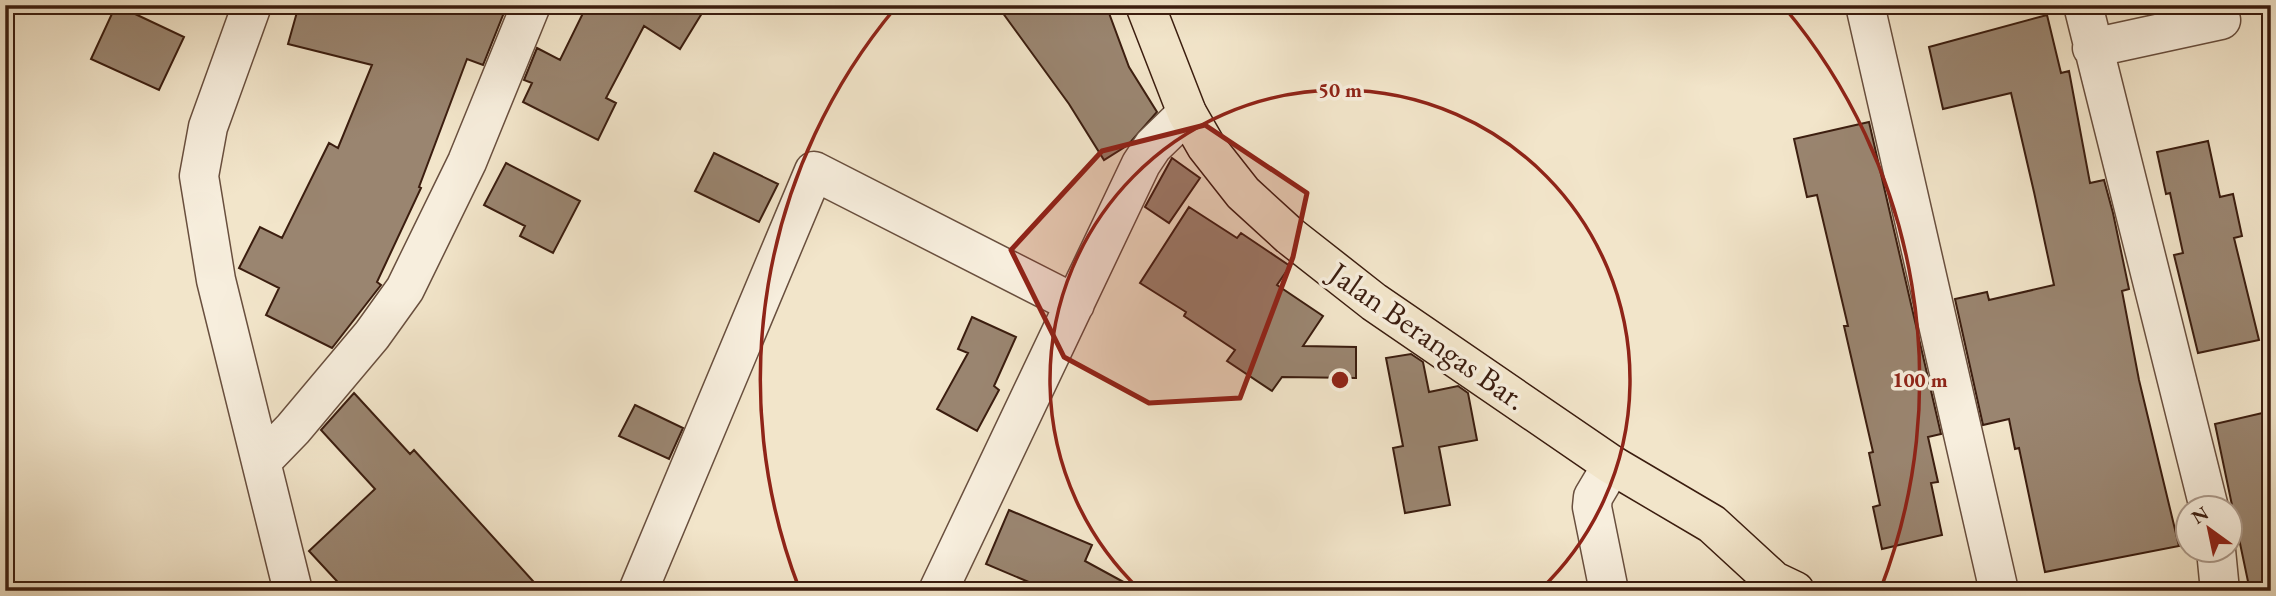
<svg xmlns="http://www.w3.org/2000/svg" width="2276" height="596" font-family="'EB Garamond',serif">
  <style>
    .building { fill: #9a8570; stroke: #3b1d0f; stroke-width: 2 }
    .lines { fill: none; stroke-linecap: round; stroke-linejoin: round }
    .minor-casing { stroke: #694f3e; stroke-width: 41 }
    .major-casing { stroke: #3b1d0f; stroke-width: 41 }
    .minor { stroke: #f7eedd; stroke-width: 38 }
    .major { stroke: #f2e5ca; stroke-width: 38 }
    .marked { fill: #8f2418; fill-opacity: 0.2; stroke: #8f2418; stroke-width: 5; stroke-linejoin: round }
    .ring { fill: none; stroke: #8f2418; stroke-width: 3.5 }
    .labels { text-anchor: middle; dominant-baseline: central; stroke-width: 7; stroke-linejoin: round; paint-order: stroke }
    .street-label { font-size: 32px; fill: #3b1d0f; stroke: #f7eedd }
    .centre { fill: #8f2418; stroke: #f7eedd; stroke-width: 3.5 }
    .ring-label { font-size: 21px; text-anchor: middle; font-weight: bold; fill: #8f2418; stroke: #f7eedd; stroke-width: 7; stroke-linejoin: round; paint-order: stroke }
  </style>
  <rect width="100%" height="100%" fill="#f2e5ca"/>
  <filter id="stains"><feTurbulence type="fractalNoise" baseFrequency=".00286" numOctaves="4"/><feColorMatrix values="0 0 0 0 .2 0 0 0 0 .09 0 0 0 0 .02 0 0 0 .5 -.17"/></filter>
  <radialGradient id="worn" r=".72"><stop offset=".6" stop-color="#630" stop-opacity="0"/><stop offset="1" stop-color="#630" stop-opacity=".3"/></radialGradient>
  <path class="building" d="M 116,5 L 184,37 L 159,90 L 91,59 Z
    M 299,5 L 507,5 L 483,65 L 467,59 L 419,187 L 421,188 L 377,282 L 381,285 L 332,348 L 266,315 L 279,288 L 239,268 L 260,227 L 282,238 L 329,143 L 338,148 L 372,65 L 288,44 Z
    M 587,5 L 707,5 L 680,49 L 644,26 L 606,98 L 616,103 L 598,140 L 523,102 L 532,83 L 524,80 L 537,48 L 560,60 Z
    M 997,5 L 1106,5 L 1129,67 L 1157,112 L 1128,145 L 1104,160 L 1069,104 Z
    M 2047,15 L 2061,73 L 2069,71 L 2090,183 L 2104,180 L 2113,213 L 2129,289 L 2122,291 L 2139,380 L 2179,546 L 2045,572 L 2019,448 L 2015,449 L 2009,419 L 1983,425 L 1955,299 L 1987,292 L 1989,300 L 2054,285 L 2034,192 L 2011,93 L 1943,109 L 1929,47 Z
    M 1869,122 L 1941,434 L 1928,437 L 1938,482 L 1931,483 L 1942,535 L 1882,549 L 1873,507 L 1880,505 L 1869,453 L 1873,452 L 1844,326 L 1848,326 L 1817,195 L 1807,197 L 1794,139 Z
    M 2208,141 L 2220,197 L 2233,194 L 2242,236 L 2234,238 L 2259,340 L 2198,353 L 2174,255 L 2183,253 L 2170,193 L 2166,194 L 2157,152 Z
    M 714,153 L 778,184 L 759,222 L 695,191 Z
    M 1172,158 L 1200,178 L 1169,223 L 1145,207 Z
    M 506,163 L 580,201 L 553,253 L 520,236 L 525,226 L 484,205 Z
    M 1189,207 L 1237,238 L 1241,233 L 1290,266 L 1277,285 L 1323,316 L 1303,346 L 1356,347 L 1356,378 L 1282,377 L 1272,391 L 1227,361 L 1235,350 L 1184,316 L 1186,312 L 1140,283 Z
    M 972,317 L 1016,337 L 994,386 L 999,390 L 977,431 L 937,409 L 968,353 L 958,349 Z
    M 1411,354 L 1423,362 L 1429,392 L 1458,386 L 1468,393 L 1477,440 L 1439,447 L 1450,505 L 1405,513 L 1393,448 L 1403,446 L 1386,358 Z
    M 354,393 L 410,454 L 414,450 L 542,591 L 346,591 L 309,551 L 375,489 L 321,430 Z
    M 635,405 L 683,428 L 669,459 L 619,436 Z
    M 2271,411 L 2271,591 L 2250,591 L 2215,424 Z
    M 1009,510 L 1092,545 L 1085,561 L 1140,591 L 1050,591 L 986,564 Z"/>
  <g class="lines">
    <g class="minor-casing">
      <path id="minor" d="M 252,5 L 208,127 L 199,176 L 216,280 L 293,591
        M 1865,5 L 1999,591
        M 2083,5 L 2209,508
        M 2092,48 L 2221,20
        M 261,462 L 293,429 L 372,335 L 405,289 L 467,162 L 531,5
        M 2216,550 L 2220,591
        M 638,591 L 814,171 L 1075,304
        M 938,591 L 1141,164 L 1153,146 L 1187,113
        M 1609,591 L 1592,507 L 1593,497 L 1612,465"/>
    </g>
    <g class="major-casing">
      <path id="major" d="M 1145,5 L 1187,113 L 1206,146 L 1243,193 L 1290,236 L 1374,302 L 1612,465 L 1712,524 L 1774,581 L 1795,591"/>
    </g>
    <use href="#minor" class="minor"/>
    <use href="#major" class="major"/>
  </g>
  <path class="marked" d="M 1205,125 L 1307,193 L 1293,257 L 1240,398 L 1149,403 L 1064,357 L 1011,250 L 1102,151 Z"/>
  <g class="ring">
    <path d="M1140 590A290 290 0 1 1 1540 590"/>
    <path d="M799 588A580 580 0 0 1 896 7M1784 7A580 580 0 0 1 1881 588"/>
  </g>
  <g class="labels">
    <g class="street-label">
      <text transform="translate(1428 336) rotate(35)">Jalan Berangas Bar.</text>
    </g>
  </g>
  <circle cx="1340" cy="380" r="10" class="centre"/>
  <g class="ring-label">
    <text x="1340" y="97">50 m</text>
    <text x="1920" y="387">100 m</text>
  </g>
  <rect width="2276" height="596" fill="none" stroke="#f2e5ca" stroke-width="28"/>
  <rect x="7" y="7" width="2262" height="582" fill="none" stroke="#3b1d0f" stroke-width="3.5"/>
  <rect x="14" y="14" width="2248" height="568" fill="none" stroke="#3b1d0f" stroke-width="2"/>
  <g transform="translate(2209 529) rotate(327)"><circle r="33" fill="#f7eedd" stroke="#ac9a8b" stroke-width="2"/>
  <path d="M0-5L12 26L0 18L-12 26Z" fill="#8f2418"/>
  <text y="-10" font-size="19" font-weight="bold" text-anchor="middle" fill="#3b1d0f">N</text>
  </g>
  <rect width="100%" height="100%" filter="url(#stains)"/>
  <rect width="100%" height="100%" fill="url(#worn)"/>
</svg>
